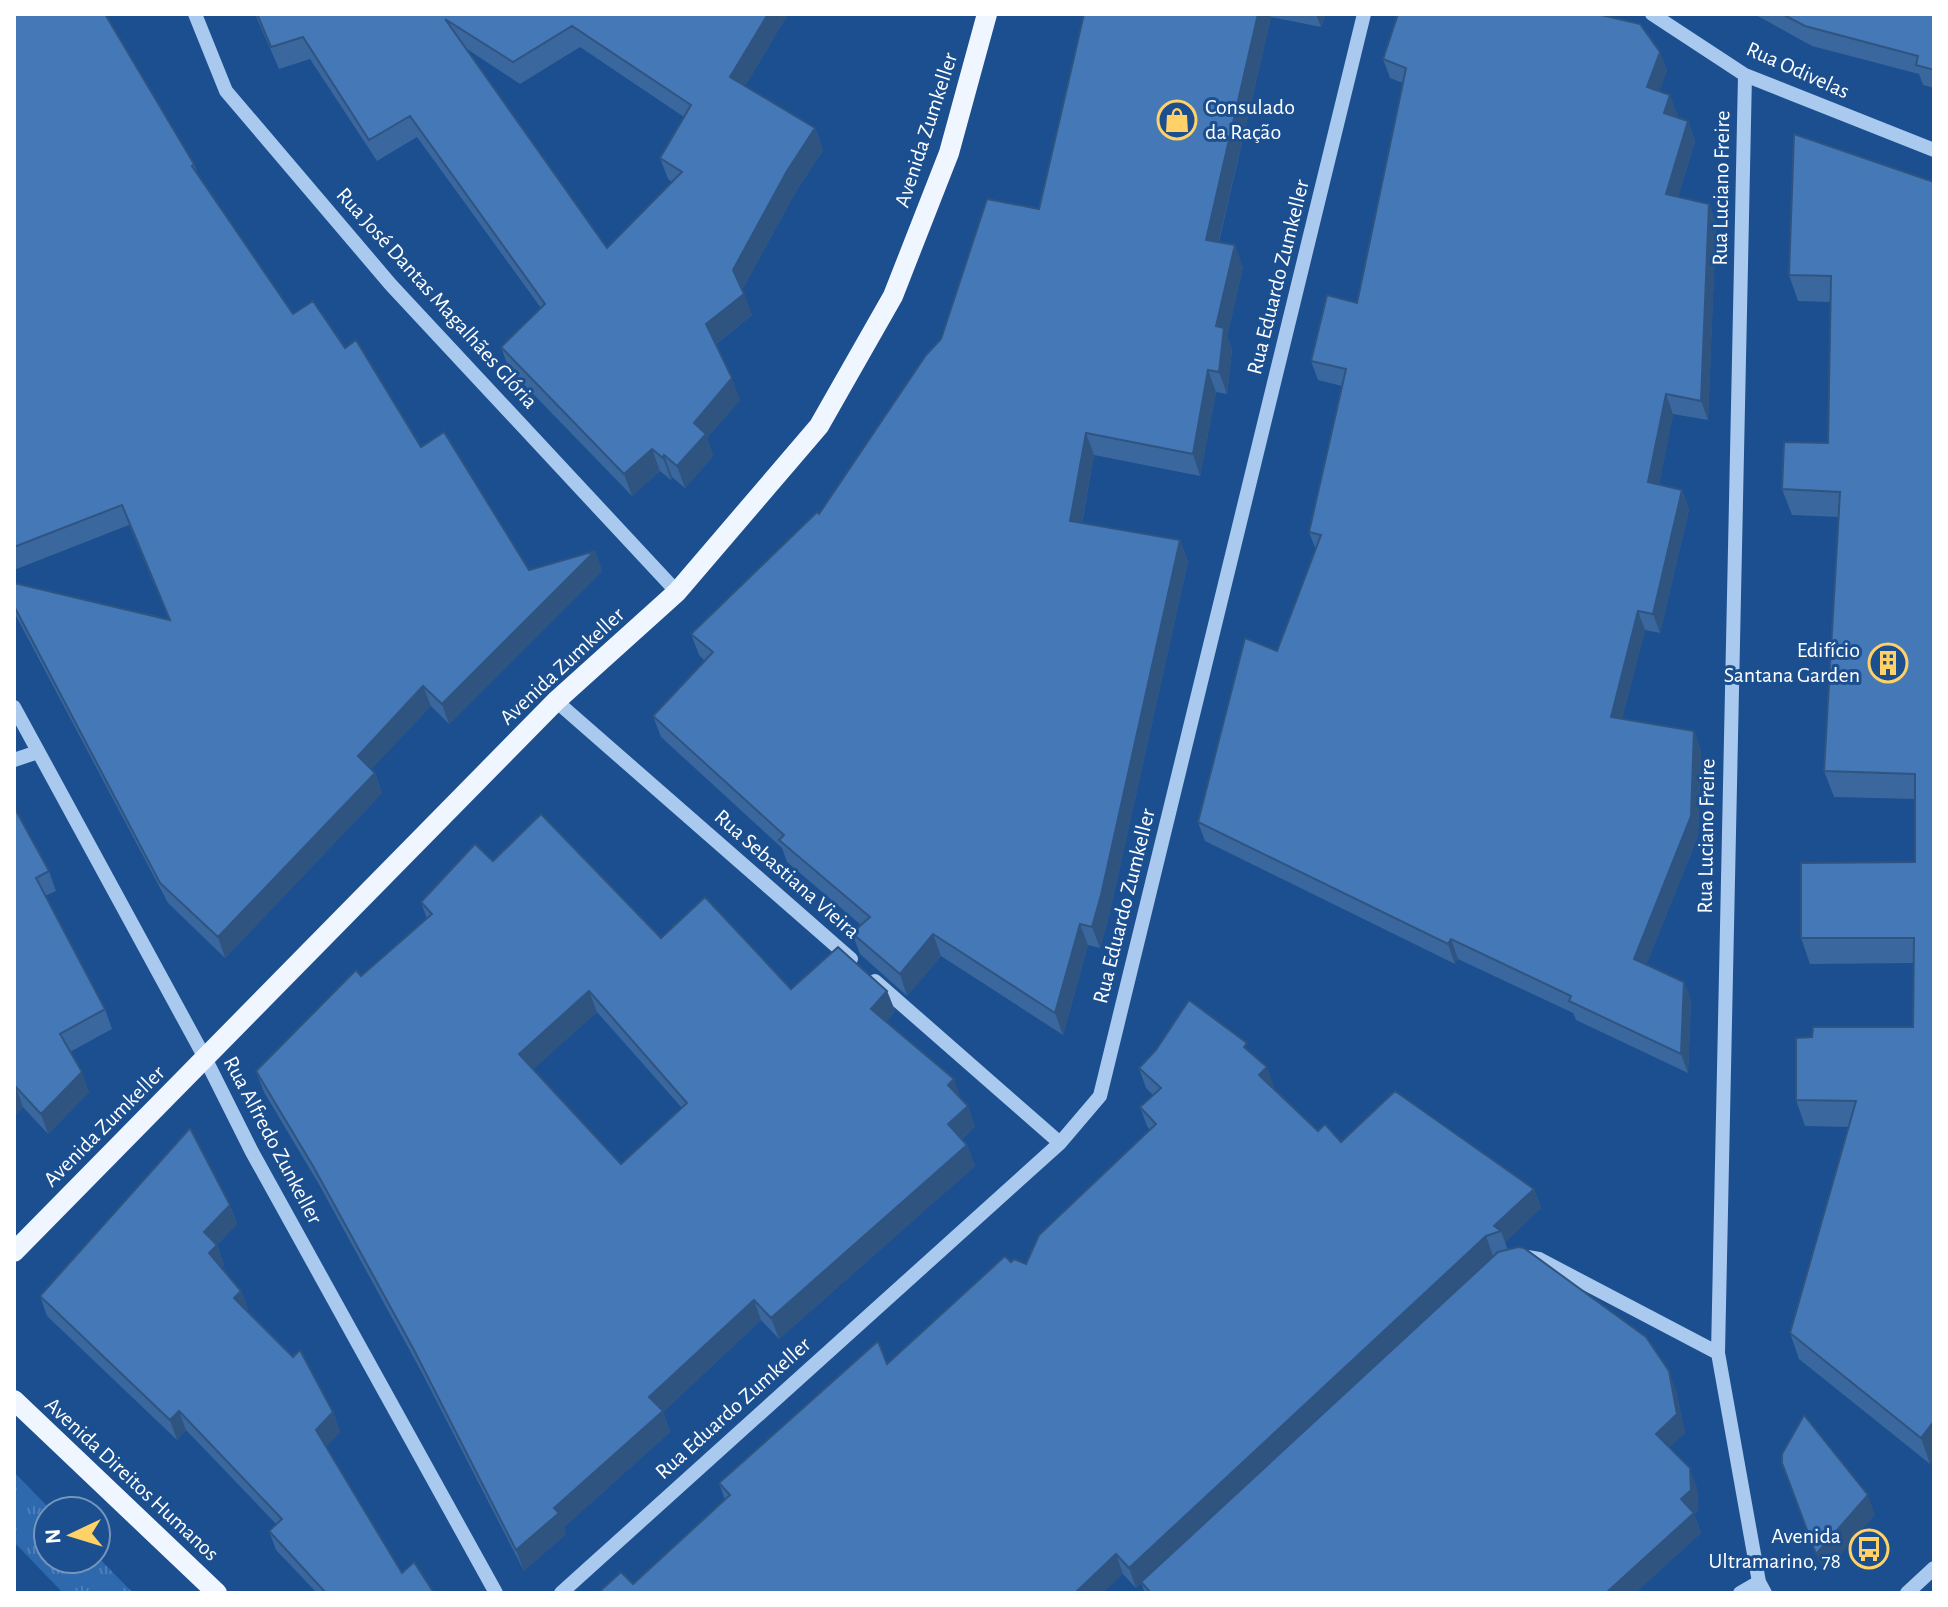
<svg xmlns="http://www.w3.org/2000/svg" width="1948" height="1607" font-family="'Alegreya Sans',sans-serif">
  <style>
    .grass { fill: url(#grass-tufts) }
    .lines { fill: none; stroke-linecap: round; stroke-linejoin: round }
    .minor { stroke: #a9c9ee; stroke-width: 14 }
    .major { stroke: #f0f6ff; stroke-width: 20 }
    .wall { fill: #3a679d; fill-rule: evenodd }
    .shaded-wall { fill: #305480 }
    .building { fill: #4478b7; stroke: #305480; stroke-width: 2; fill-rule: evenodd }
    .labels { text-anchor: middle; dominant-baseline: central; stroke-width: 6; stroke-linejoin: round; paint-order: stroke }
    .street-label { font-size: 22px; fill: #fff; stroke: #1b4f8f }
    .poi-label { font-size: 22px; fill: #fff; stroke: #1b4f8f; text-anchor: end }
  </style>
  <defs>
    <pattern id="grass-tufts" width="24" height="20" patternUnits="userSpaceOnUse" patternTransform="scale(2)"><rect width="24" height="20" fill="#2e69ad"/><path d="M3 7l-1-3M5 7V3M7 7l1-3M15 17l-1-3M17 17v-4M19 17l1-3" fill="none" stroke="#4d80b9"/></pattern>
  </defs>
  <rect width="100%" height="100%" fill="#1b4f8f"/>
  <path class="grass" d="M 14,1472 L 52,1511 L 48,1511 L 48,1559 L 96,1559 L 96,1555 L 133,1593 L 63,1593 L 14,1542 Z"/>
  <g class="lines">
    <path class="minor" d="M 195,14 L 226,91 L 391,285 L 677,592
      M 1652,14 L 1745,75 L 1934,150
      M 1745,75 L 1718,1353 L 1759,1582 L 1765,1593
      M 556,701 L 851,959
      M 14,707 L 205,1058 L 252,1152 L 496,1593
      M 14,760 L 38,752
      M 875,981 L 1060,1143
      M 1522,1256 L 1539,1259 L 1718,1353
      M 561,1593 L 1060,1143 L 1100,1096 L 1364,14
      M 1740,1593 L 1759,1582
      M 1907,1593 L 1934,1568"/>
    <path class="major" d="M 14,1252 L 556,701 L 677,592 L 819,426 L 893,296 L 949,153 L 987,14
      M 14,1400 L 217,1593"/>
  </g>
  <path class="wall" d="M 14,14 L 194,164 L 198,175 L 293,314 L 345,348 L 421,447 L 529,570 L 595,551 L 602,571 L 449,724 L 431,706 L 371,769 L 375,773 L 382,793 L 225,958 L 168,903 L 14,612 L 14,583 L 169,619 L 129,525 L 14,570 Z
    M 255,14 L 788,14 L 745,86 L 815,128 L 823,150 L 795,193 L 742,290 L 752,315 L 716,344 L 740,400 L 707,438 L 713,456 L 685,488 L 672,477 L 671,480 L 660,471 L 632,496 L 509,369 L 501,347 L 541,308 L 417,137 L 377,161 L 310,59 L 279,69 ZM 580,47 L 684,117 L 660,158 L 668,179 L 672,182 L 607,248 L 467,49 L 520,84 Z
    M 1084,14 L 1326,14 L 1321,27 L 1271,17 L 1219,242 L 1243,267 L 1227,337 L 1232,349 L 1227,394 L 1216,392 L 1200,476 L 1094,455 L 1082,523 L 1180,540 L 1188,562 L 1109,916 L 1100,948 L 1088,945 L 1063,1035 L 941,956 L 907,996 L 860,954 L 852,933 L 861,925 L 787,862 L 782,848 L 661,737 L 653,716 L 705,661 L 699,655 L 691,634 L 819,514 L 941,339 L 1039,209 Z
    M 1398,14 L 1609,14 L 1608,17 L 1660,52 L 1667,71 L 1659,91 L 1678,115 L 1677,117 L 1688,121 L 1695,141 L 1678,197 L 1709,204 L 1716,223 L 1708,420 L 1673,414 L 1659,485 L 1682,490 L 1689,510 L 1660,633 L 1645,630 L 1622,719 L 1694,731 L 1701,751 L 1698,836 L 1646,965 L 1684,982 L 1691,1001 L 1688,1073 L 1576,1020 L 1573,1013 L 1458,959 L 1455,964 L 1205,841 L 1198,822 L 1277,651 L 1316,550 L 1309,532 L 1342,386 L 1318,380 L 1311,361 L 1357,303 L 1403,83 L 1390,78 L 1383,59 Z
    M 1754,14 L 1934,14 L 1934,88 L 1923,85 L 1919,74 L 1812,46 Z
    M 1934,182 L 1930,1464 L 1799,1359 L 1790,1333 L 1848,1127 L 1805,1126 L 1796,1100 L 1812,1037 L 1913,1027 L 1914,963 L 1810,964 L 1801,938 L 1915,862 L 1915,799 L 1834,797 L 1824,771 L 1839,517 L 1792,515 L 1782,489 L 1828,443 L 1831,302 L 1798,301 L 1789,275 Z
    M 14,807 L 49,871 L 56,891 L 45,896 L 105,1009 L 112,1029 L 70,1052 L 89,1092 L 48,1134 L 23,1107 L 14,1117 Z
    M 493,861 L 661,938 L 791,989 L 887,991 L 895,1011 L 886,1022 L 961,1099 L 975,1126 L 962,1139 L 967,1145 L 975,1166 L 779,1339 L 761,1320 L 663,1412 L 670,1432 L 564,1527 L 566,1534 L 524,1571 L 421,1371 L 320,1186 L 264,1092 L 256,1071 L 427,919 L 421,902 ZM 597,1012 L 682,1108 L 621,1164 L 533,1069 Z
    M 1251,1054 L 1274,1087 L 1273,1088 L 1318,1131 L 1341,1142 L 1534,1189 L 1541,1208 L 1505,1242 L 1508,1250 L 1676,1390 L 1685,1433 L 1669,1447 L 1697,1488 L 1698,1510 L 1694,1514 L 1701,1533 L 1635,1593 L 1145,1593 L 1141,1583 L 1136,1588 L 1123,1574 L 633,1584 L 725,1500 L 719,1483 L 887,1364 L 1011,1262 L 1026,1264 L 1150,1130 L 1147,1126 L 1140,1107 L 1153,1095 L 1146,1088 L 1139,1068 ZM 1495,1255 L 1284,1450 L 1493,1256 Z
    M 230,1205 L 237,1224 L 217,1245 L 224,1265 L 221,1268 L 241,1291 L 248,1310 L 247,1311 L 333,1412 L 340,1432 L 326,1446 L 402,1573 L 434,1593 L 317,1593 L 276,1550 L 269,1531 L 276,1524 L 186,1430 L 177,1440 L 47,1316 L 40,1296 Z"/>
  <path class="shaded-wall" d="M 768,14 L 788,14 L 738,98 L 730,77 Z
    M 1258,14 L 1269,14 L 1271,17 L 1214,261 L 1206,240 Z
    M 1316,14 L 1326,14 L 1321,27 Z
    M 1660,52 L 1667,71 L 1654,106 L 1647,87 Z
    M 1670,95 L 1678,115 L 1671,132 L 1664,113 Z
    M 1688,121 L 1695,141 L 1673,213 L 1666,194 Z
    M 815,128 L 823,150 L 795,193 L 741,292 L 733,270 L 787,171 Z
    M 1709,204 L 1716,223 L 1708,420 L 1701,401 Z
    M 1235,245 L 1243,267 L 1227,337 L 1232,349 L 1227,394 L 1219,372 L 1216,326 Z
    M 744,294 L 752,315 L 714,345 L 706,324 Z
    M 1208,370 L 1216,392 L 1200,476 L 1193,454 Z
    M 732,378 L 740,400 L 707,438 L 713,456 L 685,488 L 677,466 L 694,423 Z
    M 1666,394 L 1673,414 L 1656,502 L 1648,482 Z
    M 1086,433 L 1094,455 L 1078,543 L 1070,521 Z
    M 652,449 L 660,471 L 632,496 L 624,474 Z
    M 664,455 L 672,477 L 671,480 L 663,458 Z
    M 1682,490 L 1689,510 L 1660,633 L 1653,614 Z
    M 1180,540 L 1188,562 L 1109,916 L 1100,948 L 1092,927 Z
    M 595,551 L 602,571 L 449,724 L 442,704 Z
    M 1638,611 L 1645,630 L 1618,736 L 1611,717 Z
    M 423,686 L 431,706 L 365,776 L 358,756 Z
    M 1694,731 L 1701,751 L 1698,836 L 1641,978 L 1634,959 Z
    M 375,773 L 382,793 L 225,958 L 218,937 Z
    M 1080,924 L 1088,945 L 1063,1035 L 1055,1013 Z
    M 933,934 L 941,956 L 907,996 L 900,974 Z
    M 1451,939 L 1458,959 L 1455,964 L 1448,944 Z
    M 1684,982 L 1691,1001 L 1688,1073 L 1681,1054 Z
    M 589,991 L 597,1012 L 527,1075 L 519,1054 Z
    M 887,991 L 895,1011 L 879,1030 L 871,1009 Z
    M 1267,1067 L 1274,1087 L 1266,1095 L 1259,1075 Z
    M 82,1072 L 89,1092 L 48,1134 L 41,1114 Z
    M 954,1079 L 961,1100 L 948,1085 Z
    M 16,1087 L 23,1107 L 14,1117 L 14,1090 Z
    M 968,1106 L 975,1126 L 955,1145 L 948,1124 Z
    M 967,1145 L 975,1166 L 779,1339 L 771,1318 Z
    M 1534,1189 L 1541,1208 L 1505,1242 L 1501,1231 L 1494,1226 Z
    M 230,1205 L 237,1224 L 217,1245 L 224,1265 L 216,1273 L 209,1253 L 204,1232 Z
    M 1486,1236 L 1493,1256 L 1136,1588 L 1129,1568 Z
    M 241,1291 L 248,1310 L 241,1317 L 234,1298 Z
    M 754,1300 L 761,1320 L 663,1412 L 670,1432 L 564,1527 L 566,1534 L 524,1571 L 516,1550 L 649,1397 Z
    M 1669,1371 L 1676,1390 L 1685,1433 L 1663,1453 L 1656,1434 Z
    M 179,1411 L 186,1430 L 177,1440 L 170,1420 Z
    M 333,1412 L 340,1432 L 323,1449 L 316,1430 Z
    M 1934,1421 L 1934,1459 L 1930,1464 L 1921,1438 Z
    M 1690,1468 L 1697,1488 L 1698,1510 L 1694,1514 L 1701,1533 L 1635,1593 L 1606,1593 L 1681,1499 Z
    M 1868,1495 L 1875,1515 L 1824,1574 L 1816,1554 Z
    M 1116,1554 L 1123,1574 L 1103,1593 L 1075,1593 Z"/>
  <path class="building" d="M 14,14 L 105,14 L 194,164 L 192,166 L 293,314 L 313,301 L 345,348 L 356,340 L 421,447 L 444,432 L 529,570 L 595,551 L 442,704 L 423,686 L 358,756 L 375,773 L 218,937 L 160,883 L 14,606 L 14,583 L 170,620 L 122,505 L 14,547 Z
    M 257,14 L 768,14 L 730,77 L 815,128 L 787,171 L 733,270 L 744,294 L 706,324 L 732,378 L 694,423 L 706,434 L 677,466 L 664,455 L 663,458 L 652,449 L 624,474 L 501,347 L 545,304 L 410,116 L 369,140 L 303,37 L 271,47 ZM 445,19 L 513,62 L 572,26 L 691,105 L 660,158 L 682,172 L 607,248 Z
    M 1084,14 L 1258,14 L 1206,240 L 1235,245 L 1216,326 L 1224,328 L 1219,372 L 1208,370 L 1193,454 L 1086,433 L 1070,521 L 1180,540 L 1101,895 L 1092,927 L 1080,924 L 1055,1013 L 933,934 L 900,974 L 852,933 L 870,917 L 779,840 L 784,835 L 653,716 L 713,652 L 691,634 L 817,512 L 819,514 L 926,355 L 941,339 L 987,199 L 1039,209 Z
    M 1398,14 L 1597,14 L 1640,24 L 1660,52 L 1647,87 L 1670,95 L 1664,113 L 1688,121 L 1666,194 L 1709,204 L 1701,401 L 1666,394 L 1648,482 L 1682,490 L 1653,614 L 1638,611 L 1611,717 L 1694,731 L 1691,816 L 1634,959 L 1684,982 L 1681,1054 L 1569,1001 L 1571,996 L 1451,939 L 1448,944 L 1198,822 L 1245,638 L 1277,651 L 1321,535 L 1309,532 L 1346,369 L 1311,361 L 1327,295 L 1357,303 L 1406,68 L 1383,59 Z
    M 1782,14 L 1934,14 L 1934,70 L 1916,65 L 1918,56 L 1805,26 Z
    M 1794,134 L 1934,182 L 1934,1421 L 1921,1438 L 1790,1333 L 1856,1101 L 1796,1100 L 1796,1038 L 1812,1037 L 1813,1027 L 1913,1027 L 1914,938 L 1801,938 L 1801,863 L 1915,862 L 1915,774 L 1824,771 L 1840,492 L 1782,489 L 1784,442 L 1828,443 L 1831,276 L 1789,275 Z
    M 14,807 L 49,871 L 36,878 L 105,1009 L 60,1034 L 82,1072 L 41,1114 L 16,1087 L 14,1090 Z
    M 541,814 L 661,938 L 705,897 L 791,989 L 838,947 L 887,991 L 871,1009 L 954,1079 L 948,1085 L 968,1106 L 948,1124 L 967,1145 L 771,1318 L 754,1300 L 649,1397 L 663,1411 L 554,1508 L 559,1513 L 516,1550 L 414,1350 L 313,1166 L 256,1071 L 356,970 L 361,976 L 432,914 L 421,902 L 475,844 L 493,861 ZM 589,991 L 687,1103 L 621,1164 L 519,1054 Z
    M 1189,1000 L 1247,1043 L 1244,1047 L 1267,1067 L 1259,1075 L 1318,1131 L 1325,1124 L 1341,1142 L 1395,1091 L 1534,1189 L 1494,1226 L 1501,1231 L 1486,1236 L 1129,1568 L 1116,1554 L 1075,1593 L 598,1593 L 621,1572 L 633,1584 L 730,1495 L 719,1483 L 878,1341 L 887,1364 L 1005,1256 L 1011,1262 L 1014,1259 L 1026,1264 L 1039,1235 L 1156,1124 L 1140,1107 L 1161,1088 L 1139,1068 L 1156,1050 Z
    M 190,1128 L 230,1205 L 204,1232 L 217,1245 L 209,1253 L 241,1291 L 234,1298 L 293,1357 L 300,1350 L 333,1412 L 316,1430 L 402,1573 L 414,1562 L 434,1593 L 326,1593 L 269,1531 L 282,1519 L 179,1411 L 170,1420 L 40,1296 Z
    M 1518,1247 L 1524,1248 L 1646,1337 L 1669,1371 L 1677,1414 L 1656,1434 L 1690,1468 L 1691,1490 L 1681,1499 L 1694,1513 L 1606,1593 L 1151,1593 L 1141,1582 L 1498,1252 Z
    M 1804,1415 L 1868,1495 L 1816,1554 L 1782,1463 L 1782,1454 Z"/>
  <defs>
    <g id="shop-ring" transform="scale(2)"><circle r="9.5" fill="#1b4f8f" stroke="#ffd166" stroke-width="1.5"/><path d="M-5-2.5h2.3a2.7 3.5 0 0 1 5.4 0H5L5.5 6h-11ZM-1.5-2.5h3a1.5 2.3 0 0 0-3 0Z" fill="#ffd166"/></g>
    <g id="building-ring" transform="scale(2)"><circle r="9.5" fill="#1b4f8f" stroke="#ffd166" stroke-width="1.5"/><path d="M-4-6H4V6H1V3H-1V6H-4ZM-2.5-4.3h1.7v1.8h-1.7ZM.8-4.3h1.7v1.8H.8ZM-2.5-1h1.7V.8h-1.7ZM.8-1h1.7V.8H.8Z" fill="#ffd166"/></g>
    <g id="bus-ring" transform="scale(2)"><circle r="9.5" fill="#1b4f8f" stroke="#ffd166" stroke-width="1.5"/><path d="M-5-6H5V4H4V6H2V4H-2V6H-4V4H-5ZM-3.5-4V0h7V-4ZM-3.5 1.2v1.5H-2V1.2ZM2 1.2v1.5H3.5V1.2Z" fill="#ffd166"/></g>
  </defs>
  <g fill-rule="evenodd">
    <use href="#shop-ring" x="1177" y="120"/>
    <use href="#building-ring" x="1888" y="663"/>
    <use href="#bus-ring" x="1869" y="1549"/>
  </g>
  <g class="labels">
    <g class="street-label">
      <text transform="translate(1798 70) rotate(24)">Rua Odivelas</text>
      <text transform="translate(926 130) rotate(-72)">Avenida Zumkeller</text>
      <text transform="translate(1721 188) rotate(-89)">Rua Luciano Freire</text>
      <text transform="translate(1278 277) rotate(-76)">Rua Eduardo Zumkeller</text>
      <text transform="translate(437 298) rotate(48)">Rua José Dantas Magalhães Glória</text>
      <text transform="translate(562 666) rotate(-43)">Avenida Zumkeller</text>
      <text transform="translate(1706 836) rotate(-89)">Rua Luciano Freire</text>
      <text transform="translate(787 874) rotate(41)">Rua Sebastiana Vieira</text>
      <text transform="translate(1124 906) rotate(-76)">Rua Eduardo Zumkeller</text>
      <text transform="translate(104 1126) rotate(-45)">Avenida Zumkeller</text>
      <text transform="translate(273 1140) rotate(62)">Rua Alfredo Zunkeller</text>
      <text transform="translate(733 1408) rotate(-42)">Rua Eduardo Zumkeller</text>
      <text transform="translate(132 1479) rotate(43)">Avenida Direitos Humanos</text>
    </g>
    <g class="poi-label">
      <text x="1205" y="107" text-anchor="start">Consulado<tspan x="1205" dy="25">da Ração</tspan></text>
      <text x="1860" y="650">Edifício<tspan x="1860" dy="25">Santana Garden</tspan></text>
      <text x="1841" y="1536">Avenida<tspan x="1841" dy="25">Ultramarino, 78</tspan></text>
    </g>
  </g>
  <rect width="1948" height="1607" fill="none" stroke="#ffffff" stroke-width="32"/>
  <g transform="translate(72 1535) rotate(266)"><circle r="38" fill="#1b4f8f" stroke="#7695bc" stroke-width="2"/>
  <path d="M0-6L14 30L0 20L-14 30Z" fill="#ffd166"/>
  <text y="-12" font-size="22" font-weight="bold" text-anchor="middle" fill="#ffffff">N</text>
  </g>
</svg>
